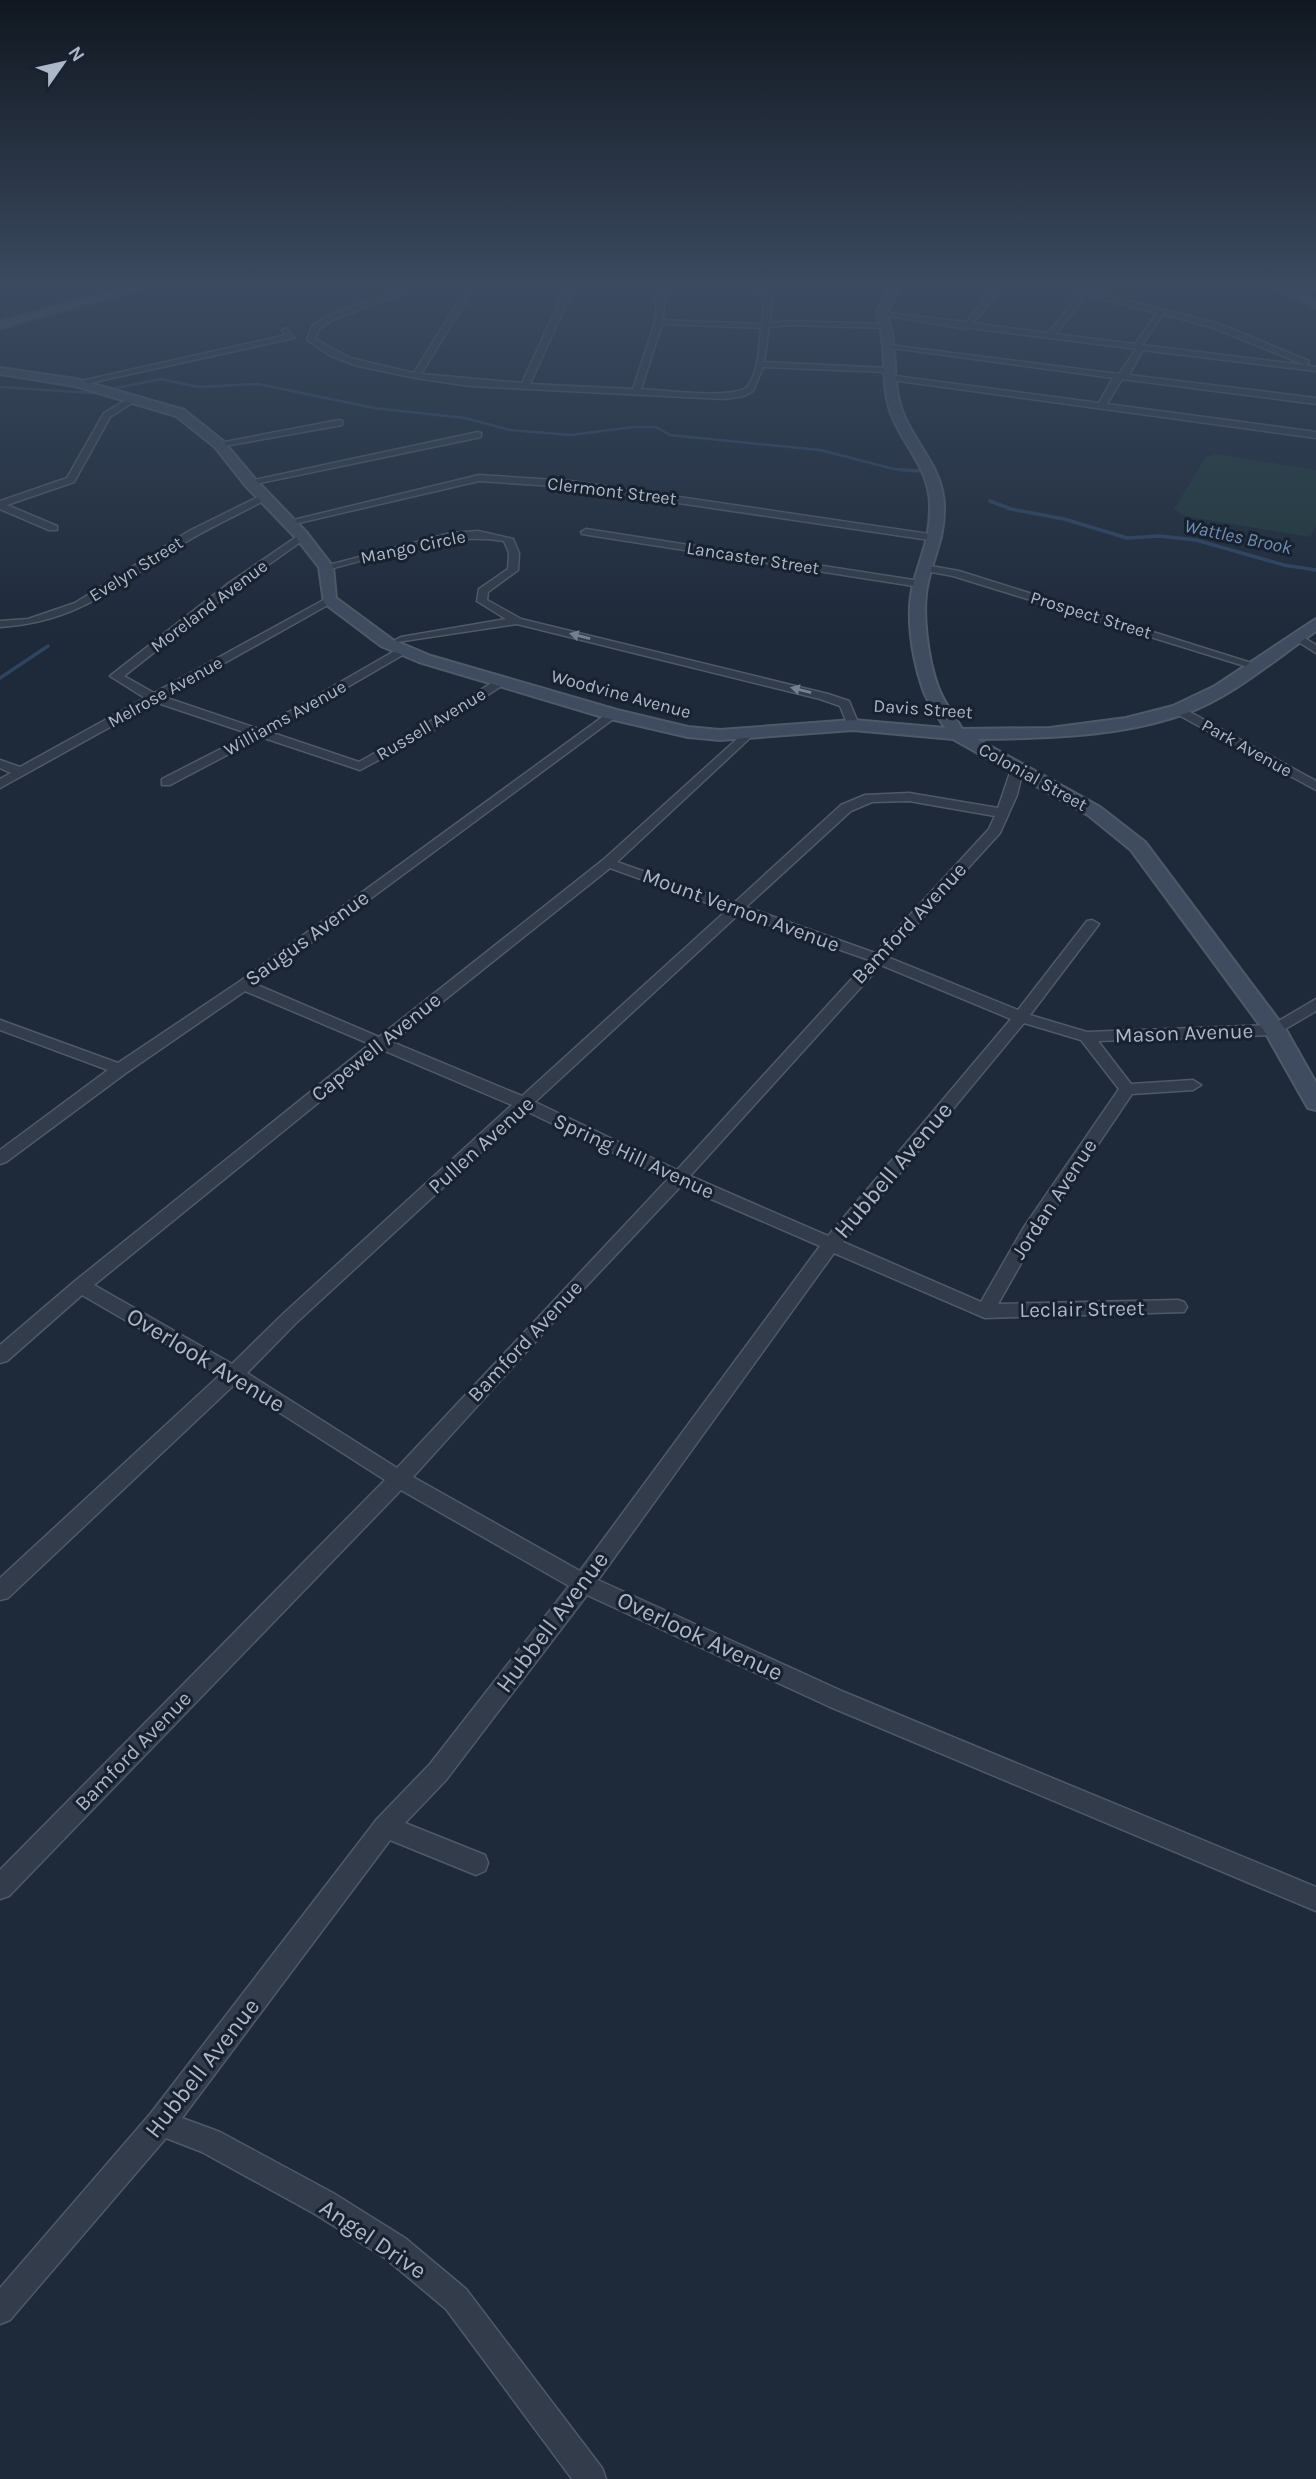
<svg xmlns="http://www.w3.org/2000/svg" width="1316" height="2479" font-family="Karla,sans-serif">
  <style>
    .green { fill: #20383b }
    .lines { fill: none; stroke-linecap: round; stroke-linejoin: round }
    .stream-far1 { stroke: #2e4461; stroke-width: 2.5 }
    .stream { stroke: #2e4461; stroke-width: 3.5 }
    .street-casing { stroke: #4f5a68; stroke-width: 3 }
    .secondary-casing { stroke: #4f5a68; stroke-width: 4 }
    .primary-casing { stroke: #3b4554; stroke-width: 4 }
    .street { fill: #323c4a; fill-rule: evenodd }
    .secondary { fill: #3f4b5e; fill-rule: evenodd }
    .primary { fill: #4f5b6b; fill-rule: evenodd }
    .oneway { fill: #75808f }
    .labels { text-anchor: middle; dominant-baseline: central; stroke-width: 6; stroke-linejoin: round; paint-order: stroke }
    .far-street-label { font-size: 18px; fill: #acb7c7; stroke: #17212f }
    .far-water-label { font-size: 19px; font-style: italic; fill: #718eb2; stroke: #17212f }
    .street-label { font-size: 21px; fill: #acb7c7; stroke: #17212f }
    .near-street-label { font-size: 24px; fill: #acb7c7; stroke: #17212f }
  </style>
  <rect width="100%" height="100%" fill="#1e2a3a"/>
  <path class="green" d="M 1217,454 L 1316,470 L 1316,525 L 1310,537 L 1184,516 L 1174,509 L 1206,457 Z"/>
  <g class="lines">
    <path class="stream-far1" d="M 0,387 L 91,393 L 161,379 L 198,387 L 258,384 L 374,408 L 465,418 L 510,430 L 571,435 L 633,427 L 656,427 L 670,435 L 820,450 L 894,469 L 922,471"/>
    <path class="stream" d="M 902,470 L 922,471
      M 990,501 L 1011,509 L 1064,519 L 1127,538 L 1160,536 L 1196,540 L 1284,565 L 1316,570
      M 0,678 L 48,646"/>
    <g class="street-casing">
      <path id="street" d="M 415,285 L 426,285 L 332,320 L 319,329 L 315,339 L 350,358 L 414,373 L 468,285 L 476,285 L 421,374 L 522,383 L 567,285 L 575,285 L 530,384 L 633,389 L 655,322 L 657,295 L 671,285 L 680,285 L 664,298 L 663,320 L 762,324 L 764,299 L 758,294 L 733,285 C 748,285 761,287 772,298 L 770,323 L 788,321 L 886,324 L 890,326 L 886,328 L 788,325 L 769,327 L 764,362 L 887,368 L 891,370 L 887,372 L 763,367 L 753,391 L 744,396 L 724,399 L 470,386 L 416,378 L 358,366 L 331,356 L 307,340 L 312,326 L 326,316 ZM 662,324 L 761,328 C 759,346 759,371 748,386 C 737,400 661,390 641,389 Z
        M 997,285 L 1005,285 L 973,323 L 1048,333 L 1080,293 L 1052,285 L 1065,285 L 1217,323 L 1309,361 L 1306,365 L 1316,367 L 1316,371 L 1143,350 L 1129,375 L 1316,398 L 1316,404 L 1122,379 L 1107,404 L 1316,432 L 1316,438 L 885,379 L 888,375 L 1099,403 L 1113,378 L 885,347 L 889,345 L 1119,374 L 1136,349 L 970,328 L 966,329 L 877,314 L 881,312 L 966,322 ZM 1086,295 L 1157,313 L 1135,344 L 1056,334 ZM 1163,314 L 1211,327 L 1305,365 L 1142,345 Z
        M 1314,285 L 1316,289 L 1290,294 L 1286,292 Z
        M 286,328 L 294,338 L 76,386 L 72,383 L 286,335 L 282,330 Z
        M 131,397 L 138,399 L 110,417 L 74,482 L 7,505 L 57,526 L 57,530 L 49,530 L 0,509 L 0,501 L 67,478 L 104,413 Z
        M 339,420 L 342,421 L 342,425 L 219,447 L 214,444 Z
        M 478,432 L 481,433 L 481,437 L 250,485 L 245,482 Z
        M 479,475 L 570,481 L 936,535 L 941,538 L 936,541 L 570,487 L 479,481 L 290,525 L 285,522 Z
        M 266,493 L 271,496 L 269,498 C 238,515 205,529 174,549 C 113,588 77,622 0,627 L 0,621 L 28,619 L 75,603 L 189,531 Z
        M 586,529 L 920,581 L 925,584 L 920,587 L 582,534 L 581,532 Z
        M 478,531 L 513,539 L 519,553 L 518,570 L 488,592 L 487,600 L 521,619 L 828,694 L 849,701 L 859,725 L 849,728 L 840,706 L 820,699 L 517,624 L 397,642 L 395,640 L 401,637 L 506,619 L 477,601 L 479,589 L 508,569 L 509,553 L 504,541 C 444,531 384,556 326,570 L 321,567 L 451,533 Z
        M 302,533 L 306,534 L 306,538 L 237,587 L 124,676 L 154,693 L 329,597 L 334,600 L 333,602 L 164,697 L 259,729 L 398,649 L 406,649 L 406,653 L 270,732 L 359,762 L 426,724 L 498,679 L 506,679 L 506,683 L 434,730 L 360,770 L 261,737 L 170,785 L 162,785 L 162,779 L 250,734 L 155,702 L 0,788 L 0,779 L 11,773 L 0,768 L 0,760 L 20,767 L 145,698 L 110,676 L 229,583 Z
        M 925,565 L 959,571 L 1261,666 L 1251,668 L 953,576 L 921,570 L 920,568 Z
        M 1298,634 L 1316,645 L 1316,653 L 1294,639 L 1294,635 Z
        M 1179,706 L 1316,781 L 1316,790 L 1175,713 L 1175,707 Z
        M 612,710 L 618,714 L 616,717 L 255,984 L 379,1037 L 603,860 L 747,730 L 751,731 L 751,737 L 617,862 L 734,903 L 841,805 L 865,795 L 909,793 L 998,808 L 1011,770 L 1017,766 L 1023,770 L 1017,795 L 1000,833 L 887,957 L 1018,1010 L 1087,921 L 1092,920 L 1099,924 L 1030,1015 L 1087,1032 L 1272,1025 L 1316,999 L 1316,1011 L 1275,1035 L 1098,1041 L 1131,1084 L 1193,1080 L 1201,1085 L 1193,1090 L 1132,1094 L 1037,1235 L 998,1304 L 1178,1300 L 1184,1302 L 1187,1307 L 1184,1312 L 985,1318 L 834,1253 L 598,1580 L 844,1692 L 1316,1887 L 1316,1911 L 828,1706 L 587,1595 L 446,1780 L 405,1823 L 485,1855 L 488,1863 L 485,1871 L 476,1875 L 390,1840 L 182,2118 L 220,2132 L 333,2193 L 405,2238 L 466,2289 L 602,2468 L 606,2479 L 572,2479 L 446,2309 L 385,2258 L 313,2213 L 202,2152 L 166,2138 L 10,2320 L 0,2324 L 0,2288 L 151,2113 L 377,1819 L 430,1764 L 569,1586 L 401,1490 L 9,1896 L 0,1899 L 0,1870 L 385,1480 L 235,1384 L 8,1598 L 0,1600 L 0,1578 L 220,1375 L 82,1295 L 7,1361 L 0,1363 L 0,1345 L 75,1281 L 370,1044 L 245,991 L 126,1073 L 6,1162 L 0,1164 L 0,1150 L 108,1070 L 0,1030 L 0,1020 L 118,1063 L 239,982 ZM 909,801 L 995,816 L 989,829 L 875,953 L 746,907 L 851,811 L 872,802 ZM 610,868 L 727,910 L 522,1096 L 392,1042 ZM 739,914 L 869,960 L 677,1170 L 535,1102 ZM 881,965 L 1011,1019 L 828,1236 L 690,1176 ZM 1024,1023 L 1081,1040 L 1119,1089 L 1024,1227 L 981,1302 L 843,1242 ZM 383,1050 L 512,1105 L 284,1313 L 232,1364 L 94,1285 ZM 526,1111 L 668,1179 L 397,1468 L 247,1373 L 296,1323 ZM 681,1186 L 820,1246 L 580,1571 L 413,1477 L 576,1297 Z"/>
    </g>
    <g class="secondary-casing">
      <path id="secondary" d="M 892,285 L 902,285 L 886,314 C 900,346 890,381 903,413 C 916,446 942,467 944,504 C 945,537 935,552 928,582 C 921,611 928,660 938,687 C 943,702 955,716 962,729 L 1050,728 L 1126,718 L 1173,706 L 1215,686 L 1316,619 L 1316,631 C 1275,659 1232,697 1184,714 C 1119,737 1046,738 977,739 L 1100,807 L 1145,842 L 1286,1030 L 1316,1083 L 1316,1110 L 1308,1108 L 1265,1032 L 1131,850 L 1088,815 L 953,739 L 853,730 L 720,740 L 688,737 L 606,718 L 419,662 L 381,646 L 324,603 L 319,567 L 297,539 L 245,485 L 215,447 L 176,416 L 75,386 L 0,374 L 0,368 L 76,379 L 184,410 L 223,441 L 255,479 L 307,533 L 333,567 L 336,598 L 393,640 L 431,656 L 617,710 L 688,727 L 720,730 L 853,720 L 945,728 C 937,715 926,701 922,686 C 912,656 905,613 914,581 C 922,553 931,535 930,504 C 929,467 903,446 891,413 C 879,380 889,346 876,314 Z"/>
    </g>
    <g class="primary-casing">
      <path id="primary" d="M 134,285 L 154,285 L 0,329 L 0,321 Z
        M 1268,285 L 1284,285 L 1316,300 L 1316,308 Z"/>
    </g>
    <use href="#street" class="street"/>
    <use href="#secondary" class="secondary"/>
    <use href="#primary" class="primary"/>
  </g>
  <defs><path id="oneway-solid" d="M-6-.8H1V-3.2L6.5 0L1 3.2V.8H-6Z" transform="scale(1.75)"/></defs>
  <g class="oneway">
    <use href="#oneway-solid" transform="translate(580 636) rotate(-166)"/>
    <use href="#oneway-solid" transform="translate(801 690) rotate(-166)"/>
  </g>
  <linearGradient id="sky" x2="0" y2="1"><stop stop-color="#101720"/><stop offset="0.45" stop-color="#3b4a60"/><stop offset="1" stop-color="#3b4a60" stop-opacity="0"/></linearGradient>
  <rect width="1316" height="632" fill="url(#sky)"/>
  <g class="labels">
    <g class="far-street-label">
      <text transform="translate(612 491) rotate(7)">Clermont Street</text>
      <text transform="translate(413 547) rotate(-12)">Mango Circle</text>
      <text transform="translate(753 558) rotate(9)">Lancaster Street</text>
      <text transform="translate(136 569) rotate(-32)">Evelyn Street</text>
      <text transform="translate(209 606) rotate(-37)">Moreland Avenue</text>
      <text transform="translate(1091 615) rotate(17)">Prospect Street</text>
      <text transform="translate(165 692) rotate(-29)">Melrose Avenue</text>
      <text transform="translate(621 694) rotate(15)">Woodvine Avenue</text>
      <text transform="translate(923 709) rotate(4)">Davis Street</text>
      <text transform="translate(285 718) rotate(-29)">Williams Avenue</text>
      <text transform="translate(431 724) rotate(-31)">Russell Avenue</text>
      <text transform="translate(1247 748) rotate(29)">Park Avenue</text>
      <text transform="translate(1033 777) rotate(29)">Colonial Street</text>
    </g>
    <g class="far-water-label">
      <text transform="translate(1238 537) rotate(12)">Wattles Brook</text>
    </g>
    <g class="street-label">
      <text transform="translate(741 910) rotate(20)">Mount Vernon Avenue</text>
      <text transform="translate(909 923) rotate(-47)">Bamford Avenue</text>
      <text transform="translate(307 938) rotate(-36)">Saugus Avenue</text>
      <text transform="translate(1184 1033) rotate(-2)">Mason Avenue</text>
      <text transform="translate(376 1047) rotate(-39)">Capewell Avenue</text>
      <text transform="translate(481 1145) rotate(-42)">Pullen Avenue</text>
      <text transform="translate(634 1156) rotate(25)">Spring Hill Avenue</text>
      <text transform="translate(1054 1199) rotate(-57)">Jordan Avenue</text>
      <text transform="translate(1082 1309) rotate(-1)">Leclair Street</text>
      <text transform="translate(525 1341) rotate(-47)">Bamford Avenue</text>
      <text transform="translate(133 1751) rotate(-46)">Bamford Avenue</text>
    </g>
    <g class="near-street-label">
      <text transform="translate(893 1170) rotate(-50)">Hubbell Avenue</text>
      <text transform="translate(206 1360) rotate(31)">Overlook Avenue</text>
      <text transform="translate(552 1622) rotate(-53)">Hubbell Avenue</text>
      <text transform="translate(700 1636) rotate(25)">Overlook Avenue</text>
      <text transform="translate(202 2068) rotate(-52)">Hubbell Avenue</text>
      <text transform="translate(373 2239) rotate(34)">Angel Drive</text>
    </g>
  </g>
  <g transform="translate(63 63) rotate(56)" stroke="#17212f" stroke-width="5" paint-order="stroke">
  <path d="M0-5L12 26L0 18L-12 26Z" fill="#acb7c7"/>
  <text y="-10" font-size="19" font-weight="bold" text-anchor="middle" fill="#acb7c7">N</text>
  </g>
</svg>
